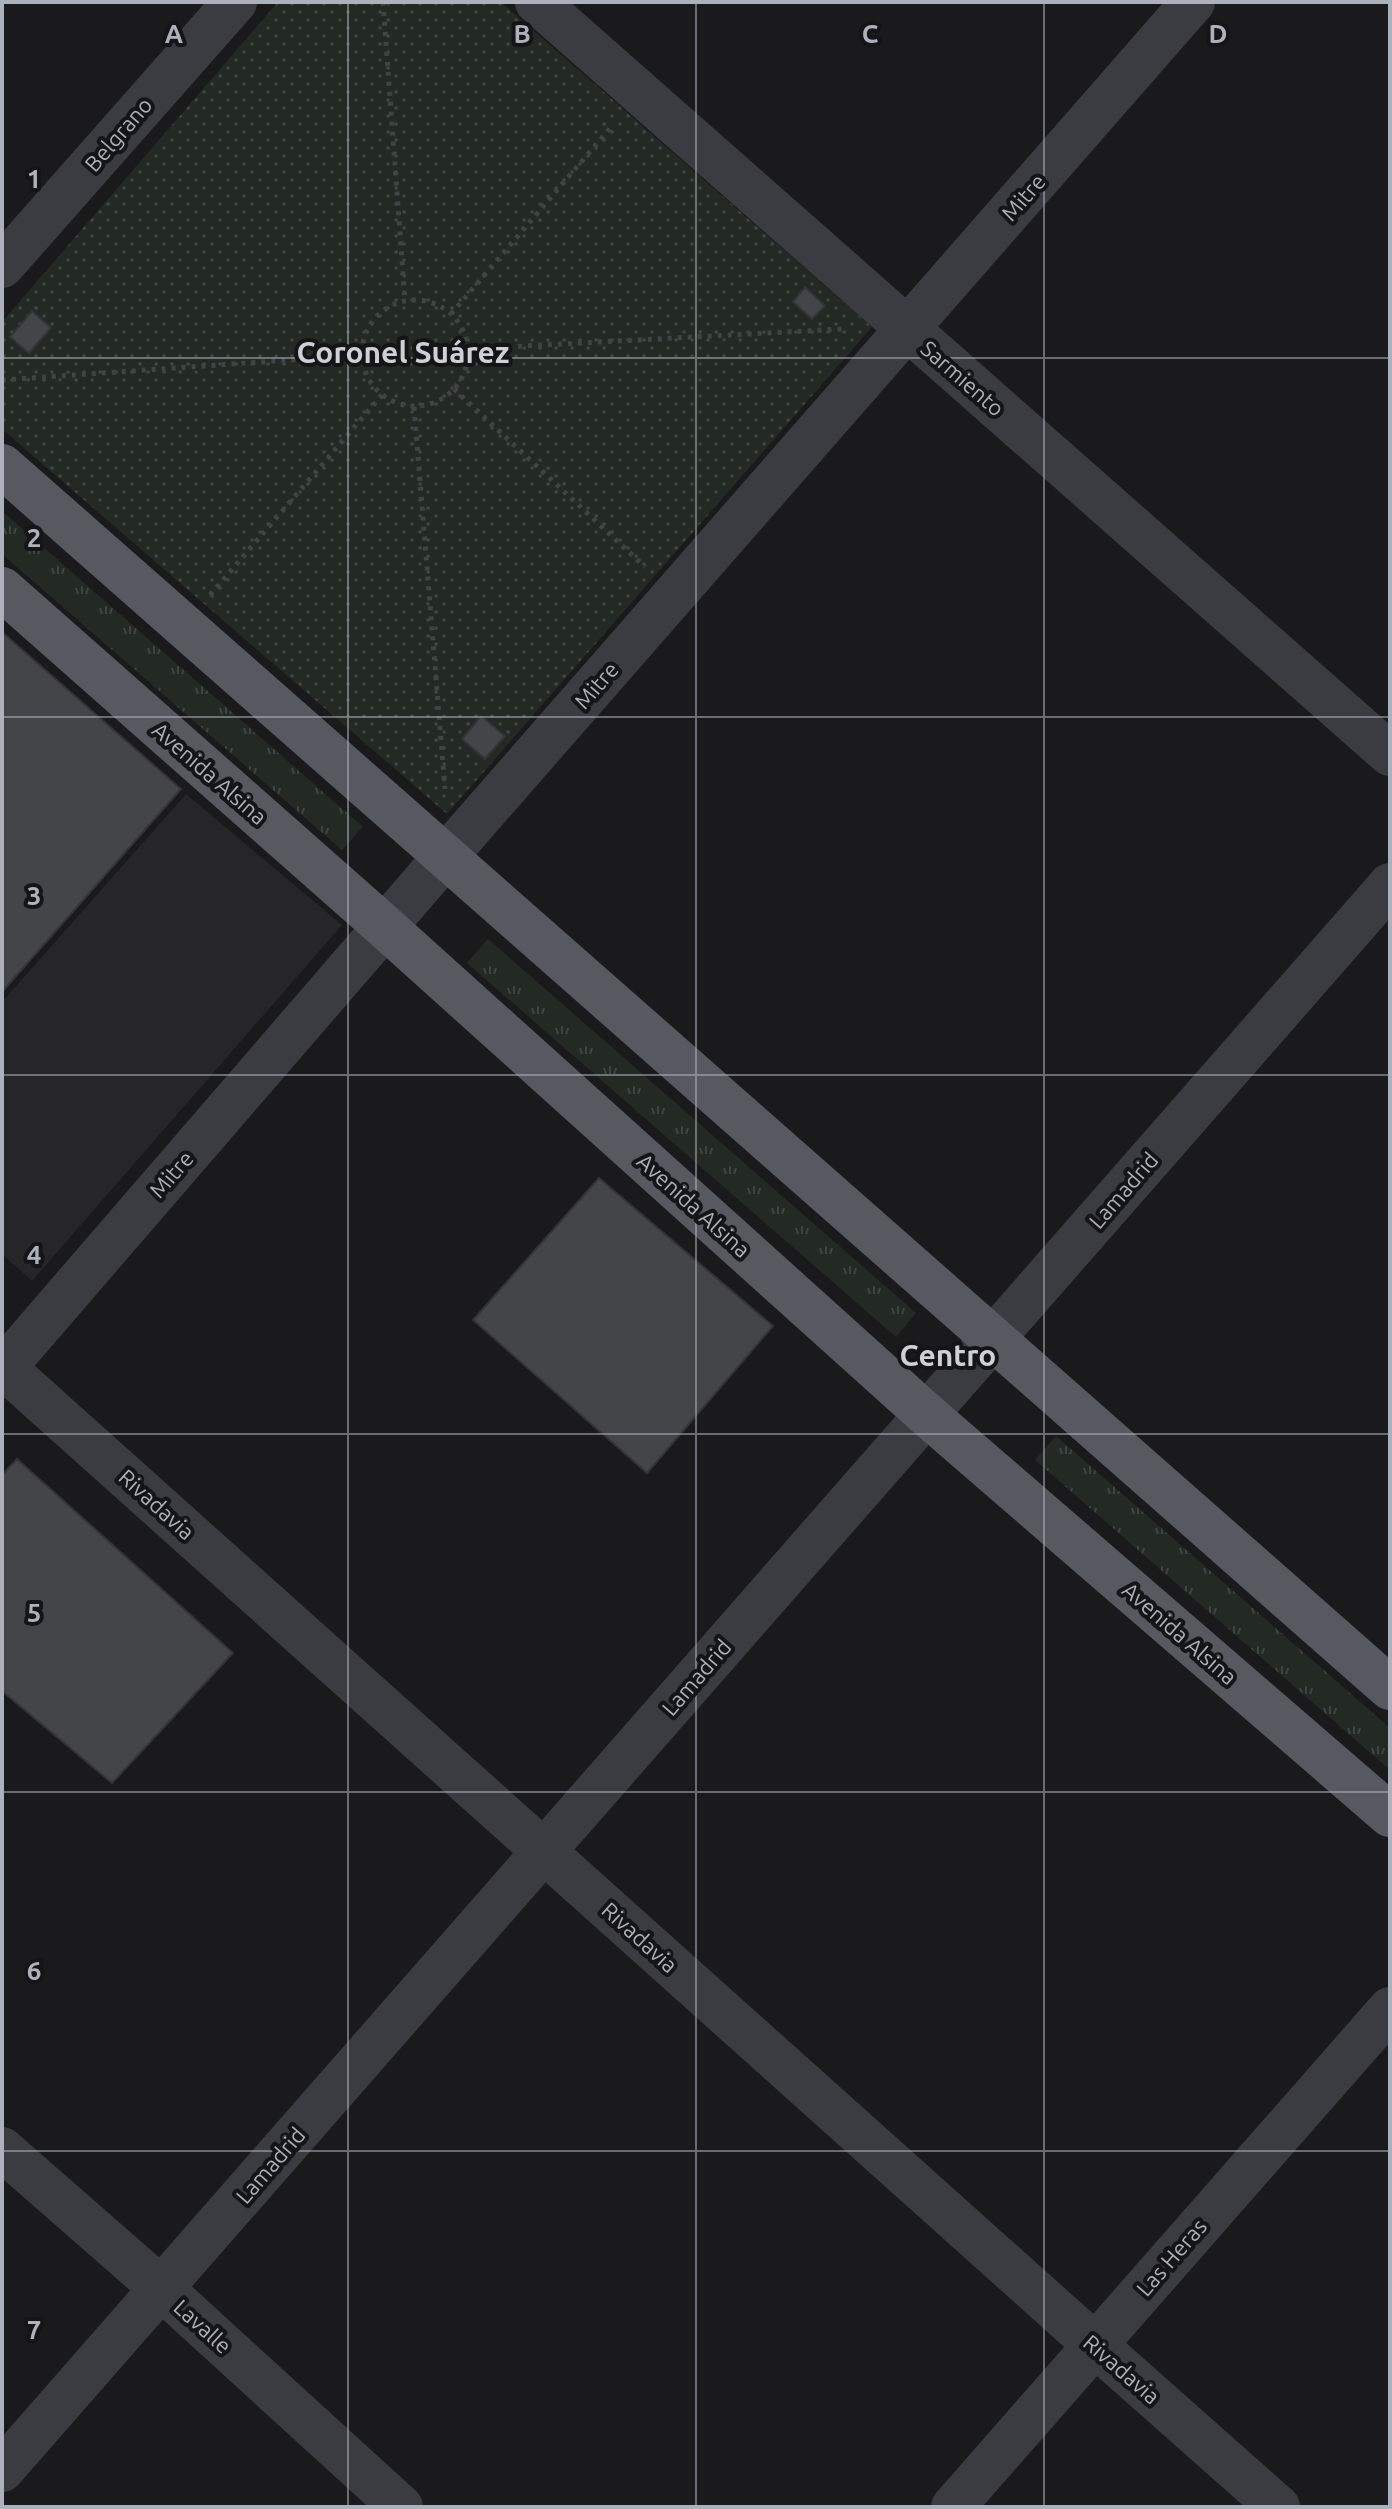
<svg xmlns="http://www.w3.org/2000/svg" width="1392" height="2509" font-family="Ubuntu,sans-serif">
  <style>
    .built { fill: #262629 }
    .grass { fill: url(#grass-tufts) }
    .park { fill: url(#park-dots) }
    .building { fill: #444549; stroke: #343438; stroke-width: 2 }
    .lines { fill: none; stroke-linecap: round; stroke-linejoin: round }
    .path { stroke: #414348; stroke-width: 5; stroke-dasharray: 4 6; stroke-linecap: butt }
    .minor { stroke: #3b3c41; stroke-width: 44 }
    .major { stroke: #575960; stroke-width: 44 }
    .grid { fill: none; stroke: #adb1bb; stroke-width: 2; stroke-opacity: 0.55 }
    .labels { text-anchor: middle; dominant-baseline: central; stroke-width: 8; stroke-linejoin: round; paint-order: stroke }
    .street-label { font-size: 22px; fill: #adb1bb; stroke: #151517 }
    .district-label { font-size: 30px; font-weight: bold; fill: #ced0d7; stroke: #151517 }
    .grid-label { font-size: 26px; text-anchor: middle; font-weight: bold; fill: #adb1bb; stroke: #151517; stroke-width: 8; stroke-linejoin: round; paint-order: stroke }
  </style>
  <defs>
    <pattern id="grass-tufts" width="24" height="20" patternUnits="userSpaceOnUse" patternTransform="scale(2)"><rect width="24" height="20" fill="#222a23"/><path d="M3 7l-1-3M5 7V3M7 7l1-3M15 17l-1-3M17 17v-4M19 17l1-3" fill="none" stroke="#3f4641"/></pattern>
    <pattern id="park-dots" width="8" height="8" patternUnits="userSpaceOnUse" patternTransform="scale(2)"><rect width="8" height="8" fill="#222a23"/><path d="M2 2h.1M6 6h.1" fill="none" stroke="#3f4641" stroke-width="1.8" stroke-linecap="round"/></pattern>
  </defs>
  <rect width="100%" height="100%" fill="#1a1a1c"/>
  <path class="built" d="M 186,794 L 342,925 L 32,1281 L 2,1254 L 2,1002 Z"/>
  <path class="grass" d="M 2,511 L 363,827 L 342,850 L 2,554 Z
    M 488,939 L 916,1313 L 896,1337 L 467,963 Z
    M 1056,1436 L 1390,1728 L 1390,1770 L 1035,1460 Z"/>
  <path class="park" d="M 278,2 L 501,2 L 872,327 L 447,814 L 2,429 L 2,322 Z"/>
  <path class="building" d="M 805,287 L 825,306 L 812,319 L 793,302 Z
    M 32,311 L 51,328 L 29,353 L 10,337 Z
    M 2,632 L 181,789 L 2,992 Z
    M 481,716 L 505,736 L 485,759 L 462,739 Z
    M 599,1178 L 773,1326 L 647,1473 L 473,1320 Z
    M 17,1459 L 233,1653 L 112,1783 L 2,1691 L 2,1475 Z"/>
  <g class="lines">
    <path class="path" d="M 383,2 L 405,301
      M362 353a53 53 0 1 1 106 0a53 53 0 1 1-106 0Z
      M 451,314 L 612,126
      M 468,349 L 843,329
      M 2,380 L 362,355
      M 454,389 L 645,567
      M 414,407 L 445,789
      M 210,595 L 382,395"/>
    <path class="minor" d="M 537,2 L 1390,754
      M 2,266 L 235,2
      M 2,1366 L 1094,2344 L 1278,2507
      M 2,1370 L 445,857 L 1193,2
      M 2,2149 L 162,2289 L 401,2507
      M 2,2470 L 1390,885
      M 953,2507 L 1390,2009"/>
    <path class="major" d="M 2,466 L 1390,1688
      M 2,589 L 385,927 L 926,1414 L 1390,1815"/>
  </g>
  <path class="grid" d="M 348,2 L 348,2507M 696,2 L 696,2507M 1044,2 L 1044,2507M 2,358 L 1390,358M 2,717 L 1390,717M 2,1075 L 1390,1075M 2,1434 L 1390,1434M 2,1792 L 1390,1792M 2,2151 L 1390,2151"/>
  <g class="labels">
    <g class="street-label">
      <text transform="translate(118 134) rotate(-49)">Belgrano</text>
      <text transform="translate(1023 197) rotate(-49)">Mitre</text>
      <text transform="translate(963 378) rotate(41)">Sarmiento</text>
      <text transform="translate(596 685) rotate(-49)">Mitre</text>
      <text transform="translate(210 773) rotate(41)">Avenida Alsina</text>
      <text transform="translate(171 1174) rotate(-49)">Mitre</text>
      <text transform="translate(1123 1190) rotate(-49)">Lamadrid</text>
      <text transform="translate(694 1205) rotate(42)">Avenida Alsina</text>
      <text transform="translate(157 1504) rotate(42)">Rivadavia</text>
      <text transform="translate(1180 1633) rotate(41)">Avenida Alsina</text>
      <text transform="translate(696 1677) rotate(-49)">Lamadrid</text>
      <text transform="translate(640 1937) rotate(42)">Rivadavia</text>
      <text transform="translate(270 2165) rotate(-49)">Lamadrid</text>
      <text transform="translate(1171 2257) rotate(-49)">Las Heras</text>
      <text transform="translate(203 2326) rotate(42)">Lavalle</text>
      <text transform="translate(1122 2369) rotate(41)">Rivadavia</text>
    </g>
    <g class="district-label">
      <text x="403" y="352">Coronel Suárez</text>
      <text x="948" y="1355">Centro</text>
    </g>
  </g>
  <g class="grid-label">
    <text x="174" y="43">A</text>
    <text x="522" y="43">B</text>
    <text x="870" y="43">C</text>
    <text x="1218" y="43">D</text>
    <text x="34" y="188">1</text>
    <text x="34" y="547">2</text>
    <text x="34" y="905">3</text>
    <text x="34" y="1264">4</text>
    <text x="34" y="1622">5</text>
    <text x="34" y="1980">6</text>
    <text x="34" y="2339">7</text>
  </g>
  <rect width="1392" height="2509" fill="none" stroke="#adb1bb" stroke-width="8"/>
</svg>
